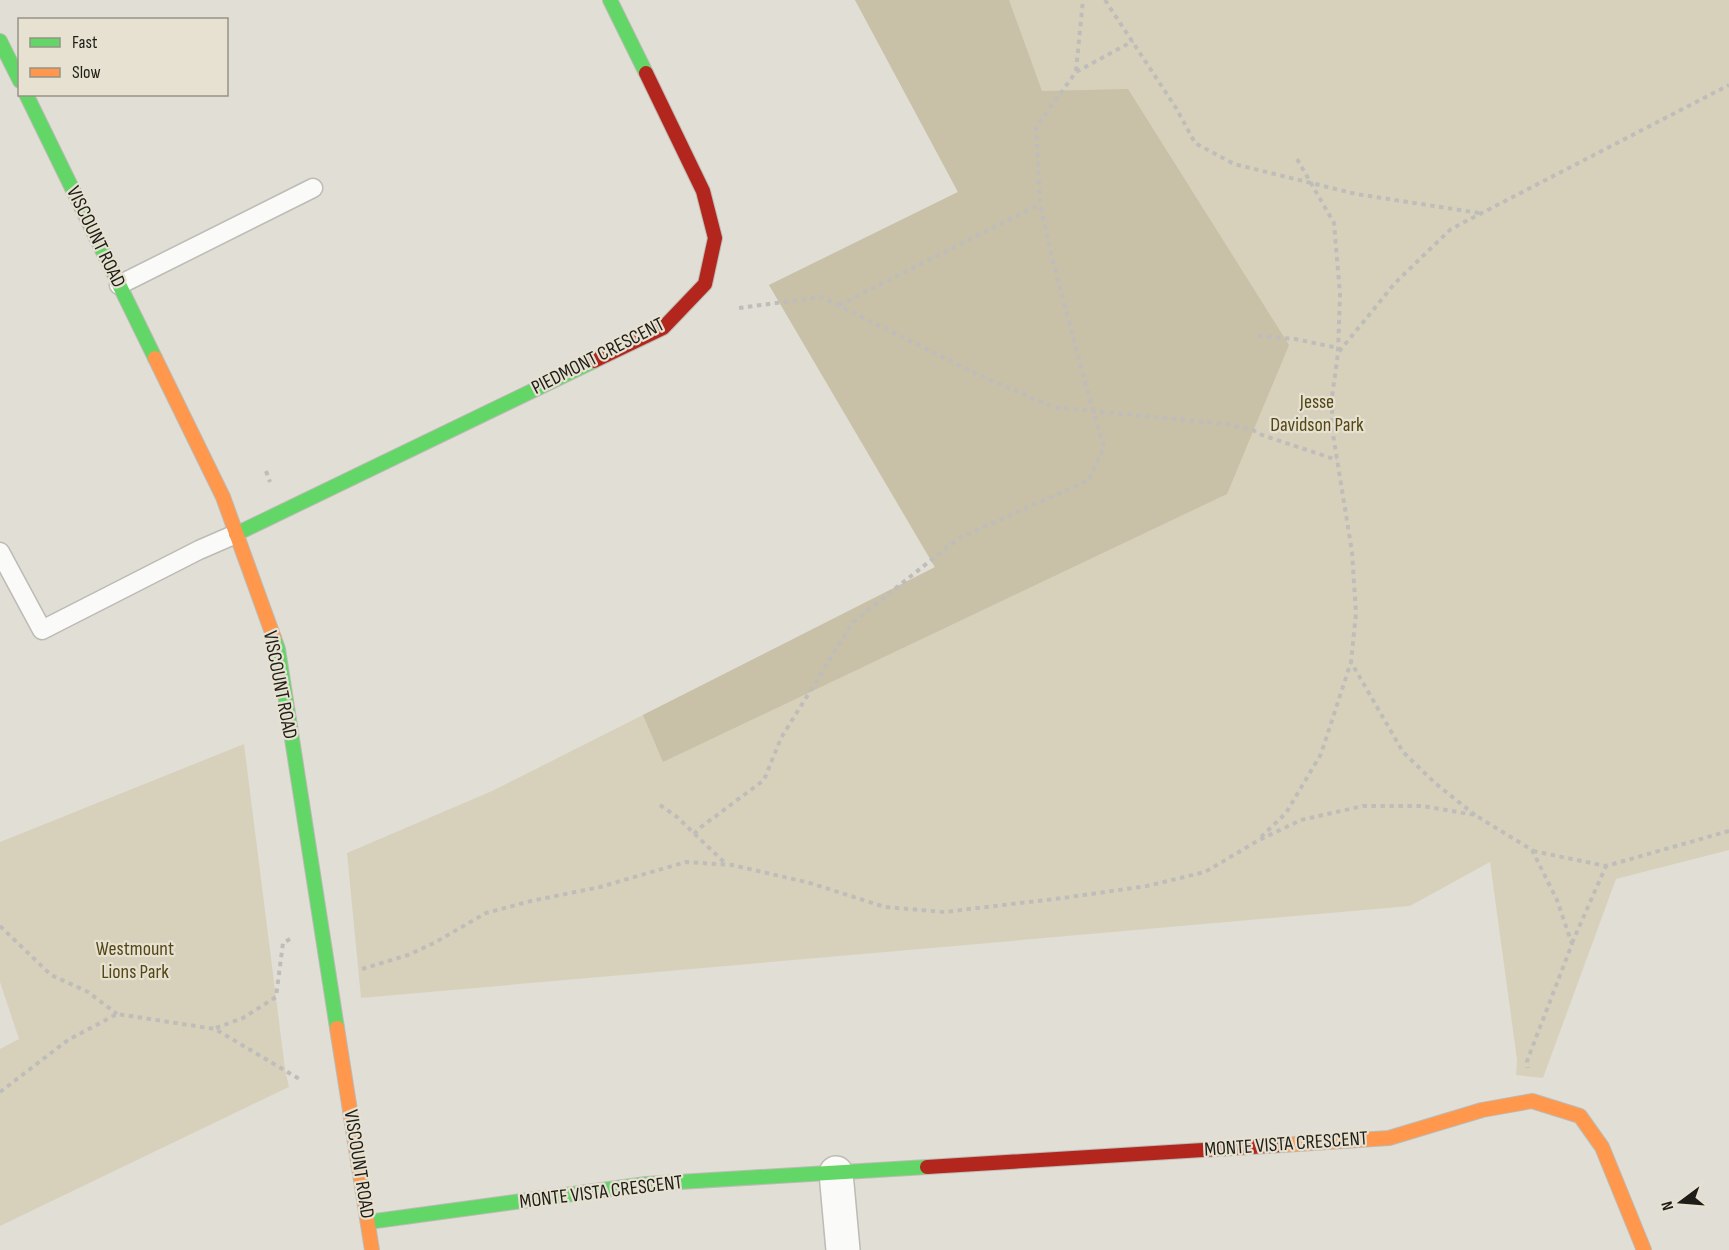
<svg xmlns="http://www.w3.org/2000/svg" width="1729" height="1250" font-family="'Sofia Sans Condensed',sans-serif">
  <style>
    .green { fill: #d7d1bc }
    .forest { fill: #c8c0a7 }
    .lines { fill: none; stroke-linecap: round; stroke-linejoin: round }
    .lane-casing { stroke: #bcbbb4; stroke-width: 21 }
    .street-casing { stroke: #bcbbb4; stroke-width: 36 }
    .fast-casing { stroke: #bcbbb4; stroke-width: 16 }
    .slow-casing { stroke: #bcbbb4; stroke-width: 16 }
    .jam-casing { stroke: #bcbbb4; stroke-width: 16 }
    .path { stroke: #bfbdba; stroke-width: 4; stroke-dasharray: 4.5 4.5; stroke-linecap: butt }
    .lane { stroke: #fafaf9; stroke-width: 18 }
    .street { stroke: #fafaf9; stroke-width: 33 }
    .fast { stroke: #63d668; stroke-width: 14 }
    .slow { stroke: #ff974d; stroke-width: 14 }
    .jam { stroke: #b3261e; stroke-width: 14 }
    .labels { text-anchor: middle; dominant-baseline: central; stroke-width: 4.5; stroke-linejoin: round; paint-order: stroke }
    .street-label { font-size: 20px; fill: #1f1d18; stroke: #e6e1d1 }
    .park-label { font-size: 20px; fill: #554615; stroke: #e6e1d1 }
  </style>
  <rect width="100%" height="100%" fill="#e1ded6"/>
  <path class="green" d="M 855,0 L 1729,0 L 1729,850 L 1616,879 L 1543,1078 L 1516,1075 L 1517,1060 L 1490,862 L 1410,906 L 361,998 L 347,853 L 492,791 L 935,568 L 769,285 L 958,192 Z
    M 244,744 L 285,1069 L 289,1087 L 0,1226 L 0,1049 L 19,1039 L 0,982 L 0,842 Z"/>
  <path class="forest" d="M 855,0 L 1009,0 L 1042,91 L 1128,89 L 1289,345 L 1227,494 L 663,762 L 643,715 L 935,567 L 769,285 L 958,192 Z"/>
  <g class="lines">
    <g class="lane-casing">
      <path id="lane" d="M 119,285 L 313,188
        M 0,552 L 42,630 L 199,550 L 236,534"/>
    </g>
    <g class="street-casing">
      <path id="street" d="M 836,1173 L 843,1250"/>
    </g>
    <g class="fast-casing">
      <path id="fast" d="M 610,0 L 646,73
        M 0,41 L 20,81
        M 26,94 L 155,358
        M 236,534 L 594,361
        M 274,638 L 278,649 L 337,1028
        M 368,1222 L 646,1184 L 927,1167"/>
    </g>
    <g class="slow-casing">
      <path id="slow" d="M 155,358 L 223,497 L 274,638
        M 337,1028 L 372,1250
        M 1283,1145 L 1389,1138 L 1482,1110 L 1532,1101 L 1580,1116 L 1602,1147 L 1644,1250"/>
    </g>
    <g class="jam-casing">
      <path id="jam" d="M 594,361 L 663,328 L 705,284 L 715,238 L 703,191 L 646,73
        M 927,1167 L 1283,1145"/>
    </g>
    <path class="path" d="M 1105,0 L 1176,108 L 1195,143 L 1234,164 L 1356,194 L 1479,213
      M 1076,71 L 1083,0
      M 1297,159 L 1334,223 L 1340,294 L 1338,352
      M 839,305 L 1040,204
      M 739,308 L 821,297 L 979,375 L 1053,407 L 1224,424 L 1253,430 L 1262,435 L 1337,460
      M 1258,336 L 1295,339 L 1338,348
      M 266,471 L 270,482
      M 660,805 L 677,817 L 726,864
      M 1475,815 L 1435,783 L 1403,752 L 1351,662 L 1356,613 L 1352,552 L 1332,428 L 1332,397 L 1338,353 L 1395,283 L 1451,229 L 1729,85
      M 694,834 L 701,827 L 764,780 L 781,738 L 853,622 L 959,538 L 1089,480 L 1104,447 L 1093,411 L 1053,262 L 1040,204 L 1036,127 L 1076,72 L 1133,41
      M 1261,837 L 1286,813 L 1321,754 L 1351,662
      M 1533,851 L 1606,866 L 1729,831
      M 0,926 L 51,975 L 88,992 L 117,1014
      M 1572,943 L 1606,866
      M 362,969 L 408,955 L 434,943 L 486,913 L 531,901 L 600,887 L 686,862 L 732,865 L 810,883 L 885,907 L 944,912 L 1063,898 L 1147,886 L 1205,872 L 1259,840 L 1301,820 L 1363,806 L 1422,806 L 1475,815 L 1532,850 L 1557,900 L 1572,944 L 1527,1061 L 1528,1068
      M 216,1028 L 243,1018 L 276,997 L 283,943 L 290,939
      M 0,1092 L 68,1040 L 117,1014 L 215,1029 L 301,1080"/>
    <use href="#lane" class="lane"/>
    <use href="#street" class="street"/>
    <use href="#fast" class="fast"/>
    <use href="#slow" class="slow"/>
    <use href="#jam" class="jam"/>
  </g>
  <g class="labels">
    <g class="street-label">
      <text transform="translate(96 237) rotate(64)">VISCOUNT ROAD</text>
      <text transform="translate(598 356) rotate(-27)">PIEDMONT CRESCENT</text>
      <text transform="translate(280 685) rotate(79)">VISCOUNT ROAD</text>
      <text transform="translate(1286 1144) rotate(-4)">MONTE VISTA CRESCENT</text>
      <text transform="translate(359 1164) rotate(81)">VISCOUNT ROAD</text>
      <text transform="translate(601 1192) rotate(-7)">MONTE VISTA CRESCENT</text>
    </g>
    <g class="park-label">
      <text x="1317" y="402">Jesse<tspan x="1317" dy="23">Davidson Park</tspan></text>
      <text x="135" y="949">Westmount<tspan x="135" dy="23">Lions Park</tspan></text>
    </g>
  </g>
  <rect x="18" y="18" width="210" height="78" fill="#e6e1d1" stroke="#969387" stroke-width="1.5"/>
  <rect x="30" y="38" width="30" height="9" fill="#63d668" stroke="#969387" stroke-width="1.5"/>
  <text x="72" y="48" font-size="18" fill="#1f1d18">Fast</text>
  <rect x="30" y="68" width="30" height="9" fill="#ff974d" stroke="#969387" stroke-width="1.5"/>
  <text x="72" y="78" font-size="18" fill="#1f1d18">Slow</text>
  <g transform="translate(1681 1202) rotate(254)" stroke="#e6e1d1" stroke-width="4.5" paint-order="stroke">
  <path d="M0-4.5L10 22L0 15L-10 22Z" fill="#1f1d18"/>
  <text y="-9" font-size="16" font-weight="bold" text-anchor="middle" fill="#1f1d18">N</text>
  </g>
</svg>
